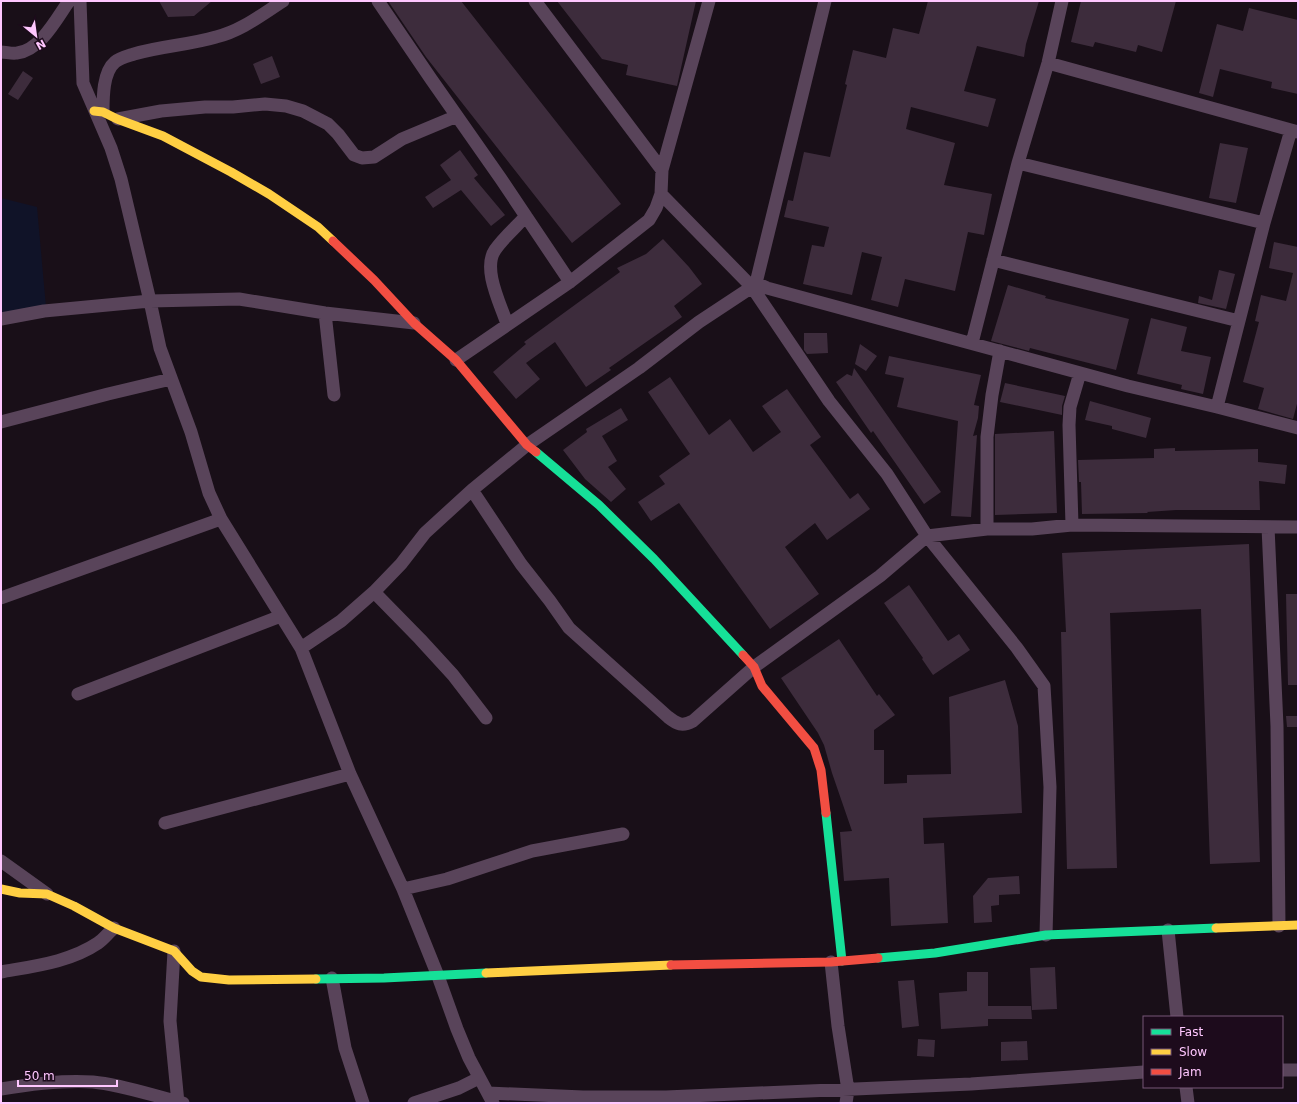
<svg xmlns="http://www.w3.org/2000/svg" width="1299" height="1104" font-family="'DejaVu Sans',sans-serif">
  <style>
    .green { fill: #101328 }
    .building { fill: #3d2c3c }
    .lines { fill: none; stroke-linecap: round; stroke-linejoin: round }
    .street { stroke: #59445a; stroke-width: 13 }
    .fast { stroke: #16e098; stroke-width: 9 }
    .slow { stroke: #ffcf43; stroke-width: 9 }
    .jam { stroke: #f24e42; stroke-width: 9 }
  </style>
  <rect width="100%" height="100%" fill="#190f18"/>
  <path class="green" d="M 1,198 L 37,207 L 46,307 L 1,323 Z"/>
  <path class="building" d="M 159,1 L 212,1 L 194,16 L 168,17 Z
    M 388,1 L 461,1 L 621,204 L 572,243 L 426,57 Z
    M 557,1 L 696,1 L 677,86 L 626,75 L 628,65 L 602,59 Z
    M 928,1 L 1039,1 L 1026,44 L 1024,57 L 977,46 L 964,91 L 996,99 L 988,127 L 911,107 L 906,129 L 955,143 L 944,185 L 992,194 L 984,235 L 968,232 L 955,291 L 905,279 L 898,307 L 871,300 L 882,257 L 862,252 L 852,295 L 803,284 L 812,245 L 824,247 L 829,227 L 784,217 L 788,200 L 793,201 L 804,152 L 830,157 L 847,85 L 845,84 L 853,50 L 886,58 L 893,28 L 919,34 Z
    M 1081,1 L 1176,1 L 1162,52 L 1138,45 L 1136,52 L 1095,42 L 1093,47 L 1071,42 Z
    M 1249,8 L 1298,20 L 1298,94 L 1271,88 L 1272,82 L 1220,69 L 1213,97 L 1199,93 L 1217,24 L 1243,31 Z
    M 272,56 L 280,77 L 261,84 L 253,64 Z
    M 23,71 L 33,78 L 18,100 L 8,94 Z
    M 1220,143 L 1248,148 L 1236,203 L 1209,198 Z
    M 460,150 L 478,175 L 474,178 L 505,215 L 491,226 L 461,190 L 433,208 L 425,197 L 451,180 L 440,165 Z
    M 663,239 L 689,267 L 702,284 L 674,306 L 682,317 L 609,368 L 611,370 L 586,387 L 555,342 L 526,363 L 540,379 L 516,399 L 493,372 L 526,344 L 524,342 L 620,272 L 617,268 L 646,254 Z
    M 1274,242 L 1298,247 L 1298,400 L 1293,419 L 1258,409 L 1264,388 L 1243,382 L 1259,322 L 1255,321 L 1261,295 L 1286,301 L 1293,273 L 1269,268 Z
    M 1219,270 L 1235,274 L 1226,309 L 1198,303 L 1199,296 L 1212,300 Z
    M 1008,285 L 1046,296 L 1045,298 L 1129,319 L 1116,370 L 1030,348 L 1029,351 L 991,341 Z
    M 1151,318 L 1187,327 L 1181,351 L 1211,357 L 1203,394 L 1181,389 L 1182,385 L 1137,374 Z
    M 804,333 L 827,333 L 828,353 L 807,354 L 804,350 Z
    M 860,344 L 877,356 L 866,371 L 855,364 Z
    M 889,356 L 981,375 L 974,405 L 979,406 L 978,418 L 973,436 L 977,435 L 971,517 L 951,516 L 958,421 L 897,407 L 904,378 L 885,374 Z
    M 854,368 L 941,492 L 924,504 L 873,431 L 871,433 L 836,382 L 847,374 L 852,376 Z
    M 670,377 L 709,435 L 730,419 L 753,452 L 781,432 L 762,406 L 787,389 L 821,437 L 810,445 L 850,499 L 858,493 L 870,509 L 827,540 L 815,523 L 785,547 L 819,594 L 770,629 L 679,503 L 651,521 L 638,502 L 665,484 L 659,476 L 690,454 L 648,392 Z
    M 1005,383 L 1065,396 L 1062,406 L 1062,415 L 1000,402 Z
    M 1090,401 L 1151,418 L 1146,438 L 1112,429 L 1112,426 L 1085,420 Z
    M 621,408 L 628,420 L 602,436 L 617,461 L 608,467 L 626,489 L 611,502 L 585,479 L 563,450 L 587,432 L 586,429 Z
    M 1054,431 L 1057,513 L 995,515 L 995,434 Z
    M 1175,448 L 1175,451 L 1258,449 L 1258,462 L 1287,465 L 1285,484 L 1259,481 L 1260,510 L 1176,510 L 1147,512 L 1148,513 L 1082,514 L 1081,482 L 1079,482 L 1078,460 L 1154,458 L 1154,449 Z
    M 1249,544 L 1260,862 L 1210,864 L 1201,609 L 1110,613 L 1117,868 L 1067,869 L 1061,632 L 1066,632 L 1062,553 Z
    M 909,585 L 948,641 L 959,634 L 970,650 L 933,675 L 922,659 L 923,658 L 884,603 Z
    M 1286,594 L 1298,594 L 1298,685 L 1288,685 Z
    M 839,639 L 877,696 L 879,694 L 895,715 L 874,730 L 874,750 L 884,750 L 884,784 L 907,783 L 907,775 L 951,774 L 949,697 L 1005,680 L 1018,726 L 1022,813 L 923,818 L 924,844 L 944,843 L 948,923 L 891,926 L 889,878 L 844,881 L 840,832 L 852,831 L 832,773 L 824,745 L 818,733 L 781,678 Z
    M 1286,716 L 1298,716 L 1298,727 L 1287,727 Z
    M 1019,876 L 1020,894 L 999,895 L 999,905 L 991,906 L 992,922 L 974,923 L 973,896 L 988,878 Z
    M 1055,967 L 1057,1009 L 1032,1010 L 1030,968 Z
    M 967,972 L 988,972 L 988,1006 L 1031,1006 L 1032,1019 L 988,1019 L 988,1026 L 941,1029 L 939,993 L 967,991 Z
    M 914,980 L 919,1026 L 902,1028 L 898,981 Z
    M 918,1039 L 935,1040 L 934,1057 L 917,1056 Z
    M 1027,1041 L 1028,1060 L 1001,1061 L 1001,1042 Z"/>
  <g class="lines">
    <path class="street" d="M 80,1 L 83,83 L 111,148 L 121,179 L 150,301 L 160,348 L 191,432 L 209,493 L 221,519 L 301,648 L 350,774 L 403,889 L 438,976 L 457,1029 L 469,1058 L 493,1103
      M 378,1 L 431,79 L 501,179 L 570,282
      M 535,1 L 662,170
      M 1,52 C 6,52 12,54 17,53 C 40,51 57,18 69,1
      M 1048,63 L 1298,132
      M 103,112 C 103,97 103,72 115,62 C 120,58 128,56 134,54 C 161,46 189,45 216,37 C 241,31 261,15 283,1
      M 118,119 L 161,111 L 205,107 L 233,107 L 265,104 L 286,106 L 303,111 L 328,124 L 338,134 L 354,155 L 362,158 L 374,157 L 402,139 L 457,116
      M 1018,163 L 1264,223
      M 661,194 L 752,287 L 829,401 L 887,474 L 927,536 L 1017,648 L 1044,686 L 1050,787 L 1046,935
      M 993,260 L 1239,321
      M 756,283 L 767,288 L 1128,386 L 1217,407 L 1298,428
      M 325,313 L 334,395
      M 1,319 L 44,311 L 150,301 L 239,299 L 325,313 L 414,323
      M 507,324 C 501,305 482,269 495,250 C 503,238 516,227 526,216
      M 972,343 L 1018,163 L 1048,63 L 1062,1
      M 456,360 L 570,282 L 649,220 L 656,208 L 661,194 L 662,170 L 709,1
      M 1217,407 L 1264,223 L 1291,130
      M 1,422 L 108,394 L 171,379
      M 472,490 L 521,564 L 550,601 L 569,628 L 668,717 C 677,724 682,727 693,721 L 754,667 L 880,576 L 927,536 L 987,529 L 1032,529 L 1072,525 L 1298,527
      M 1072,525 L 1069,425 L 1070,407 L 1080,373
      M 1268,527 L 1277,726 L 1279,926
      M 987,529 L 987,437 L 992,395 L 1000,351
      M 374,592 L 420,639 L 453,675 L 486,718
      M 1,598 L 221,519
      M 301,648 L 341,621 L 374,592 L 401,564 L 425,533 L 472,490 L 527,445 L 639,368 L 699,322 L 752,287 L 756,283 L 825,1
      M 78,694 L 281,616
      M 165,823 L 350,774
      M 1,861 L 47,894
      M 403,889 L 447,879 L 532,851 L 623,834
      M 1168,930 L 1177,1017
      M 174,951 L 170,1021 L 178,1103
      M 831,962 L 838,1026 L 848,1090 L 846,1103
      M 1,972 C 34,966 70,962 98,943 C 104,939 109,932 114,928
      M 332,978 L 345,1048 L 363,1103
      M 1282,1070 L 1298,1070
      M 1186,1087 L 1188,1103
      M 1,1089 C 32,1084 62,1080 93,1082 C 124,1085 153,1096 183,1103
      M 488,1093 L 583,1097 L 666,1097 L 971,1084 L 1144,1072
      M 414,1103 L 459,1088 L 479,1078"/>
    <path class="fast" d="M 536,452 L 599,505 L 654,559 L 743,655
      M 826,813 L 842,961
      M 878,958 L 935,953 L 1046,935 L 1216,928
      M 316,979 L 384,978 L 486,973"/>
    <path class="slow" d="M 94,111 L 103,112 L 117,119 L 163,136 L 231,172 L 269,194 L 318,227 L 333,241
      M 1,889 L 20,893 L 47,894 L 74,906 L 114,928 L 174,951 L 192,971 L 201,977 L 229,980 L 316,979
      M 1216,928 L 1298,925
      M 486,973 L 671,965"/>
    <path class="jam" d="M 333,241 L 374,280 L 414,323 L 456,360 L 527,445 L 536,452
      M 743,655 L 754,667 L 762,686 L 814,748 L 821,770 L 826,813
      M 671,965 L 831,962 L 878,958"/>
  </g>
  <rect width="1299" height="1104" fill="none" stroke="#ffc7ff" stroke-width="4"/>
  <rect x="1143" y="1016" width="140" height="72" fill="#1d0b1c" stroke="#775677"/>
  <rect x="1151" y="1029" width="20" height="6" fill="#16e098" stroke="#775677"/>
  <text x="1179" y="1036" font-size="12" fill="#ffc7ff">Fast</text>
  <rect x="1151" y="1049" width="20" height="6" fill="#ffcf43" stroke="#775677"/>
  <text x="1179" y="1056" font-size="12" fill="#ffc7ff">Slow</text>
  <rect x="1151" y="1069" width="20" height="6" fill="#f24e42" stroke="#775677"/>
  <text x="1179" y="1076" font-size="12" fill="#ffc7ff">Jam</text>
  <g transform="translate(36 36) rotate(151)" stroke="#1d0b1c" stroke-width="3" paint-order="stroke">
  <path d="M0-3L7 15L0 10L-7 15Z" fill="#ffc7ff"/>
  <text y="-6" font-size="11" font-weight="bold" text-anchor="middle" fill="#ffc7ff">N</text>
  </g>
  <path d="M18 1080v6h99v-6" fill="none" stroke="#ffc7ff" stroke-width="2"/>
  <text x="24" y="1080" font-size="12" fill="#ffc7ff" stroke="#1d0b1c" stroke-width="3" paint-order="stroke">50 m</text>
</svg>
